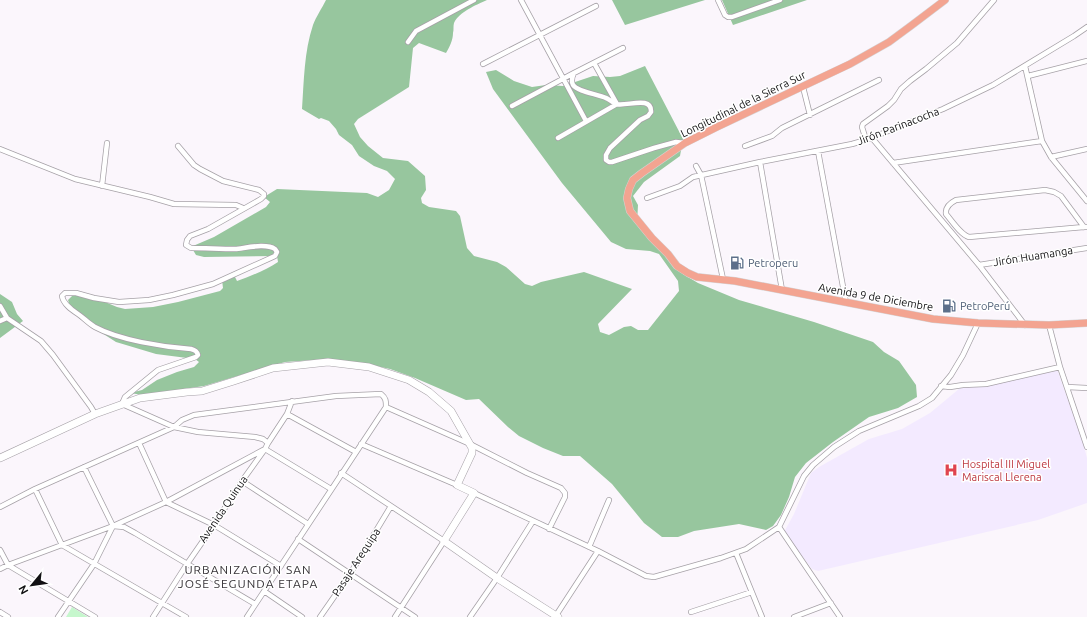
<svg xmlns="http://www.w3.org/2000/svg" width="1087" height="617" font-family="Ubuntu,sans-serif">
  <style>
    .medical { fill: #f3eaff }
    .green { fill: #c6f7cd }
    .forest { fill: #97c69e }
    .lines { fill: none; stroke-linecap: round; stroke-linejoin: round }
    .street-casing { stroke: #a6a1a7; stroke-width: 6 }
    .secondary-casing { stroke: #a6a1a7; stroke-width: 8 }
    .primary-casing { stroke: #d4d4d5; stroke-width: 8 }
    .street { stroke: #fff; stroke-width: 4.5 }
    .secondary { stroke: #fff; stroke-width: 7 }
    .primary { stroke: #f3a491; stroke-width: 7 }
    .labels { text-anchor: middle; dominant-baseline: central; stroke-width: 3; stroke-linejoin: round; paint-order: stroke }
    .street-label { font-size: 11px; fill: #121113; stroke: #fff }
    .service-label { font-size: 11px; fill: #4e5e75; stroke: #fff; text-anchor: start }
    .health-label { font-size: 11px; fill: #be3a42; stroke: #fff; text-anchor: start }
    .neighbourhood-label { font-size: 12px; letter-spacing: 1px; fill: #363237; stroke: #fff }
  </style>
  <rect width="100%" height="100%" fill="#fbf6fc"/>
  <path class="medical" d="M 1057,369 L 1083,443 L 1087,458 L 1087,503 L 1038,520 L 818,571 L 812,569 L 784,532 L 794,514 L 811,473 L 819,467 L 869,439 L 902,429 L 930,413 L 965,384 L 986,385 Z"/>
  <path class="green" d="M 72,607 L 88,617 L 66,617 Z"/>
  <path class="forest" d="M 326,0 L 487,0 C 476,5 459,12 454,23 C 453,26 454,30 453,33 C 453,40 450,46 446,53 L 419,43 L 413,48 L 409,87 L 358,119 L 354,124 L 360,137 L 368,146 L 383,158 L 408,161 L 425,176 L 426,190 L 421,198 L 422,203 L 429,207 L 456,211 L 460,216 L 467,248 L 474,256 L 497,262 L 506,267 L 525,284 L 532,286 L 541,282 L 584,272 L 632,289 L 598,324 L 600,332 L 609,335 L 624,327 L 631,326 L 638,330 L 648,330 L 679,291 L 678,281 L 659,254 L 650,251 L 626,249 L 611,242 L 562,183 L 493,89 L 486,72 L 496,70 L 514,81 L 532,87 L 546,85 L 563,86 L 593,76 L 610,77 L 620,76 L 645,66 L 683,139 L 680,156 L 644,182 L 633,196 L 638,205 L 637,224 L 670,259 L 683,274 L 698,283 L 739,300 L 814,322 L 873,342 L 884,352 L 899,361 L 916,385 L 917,397 L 898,408 L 869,417 L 833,442 L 806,463 L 795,477 L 789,497 L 781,515 L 773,526 L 766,530 L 739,524 L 694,531 L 678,537 L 662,537 L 644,523 L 612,484 L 580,456 L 563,456 L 543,448 L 519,436 L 508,427 L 479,399 L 466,400 L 415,378 L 390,369 L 362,363 L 329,359 L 285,362 L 204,386 L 143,395 L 130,393 L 142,390 L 157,380 L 177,372 L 194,367 L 199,362 L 195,359 L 156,354 L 116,342 L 80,319 L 71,309 L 68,300 L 73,295 L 81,296 L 85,298 L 105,302 L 117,307 L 125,309 L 153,307 L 178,302 L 220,291 L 223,288 L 222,280 L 232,275 L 235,277 L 237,281 C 251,276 266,270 278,262 L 277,256 L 204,257 L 196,255 L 193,250 L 193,246 L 214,237 L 266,207 L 270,202 L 264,197 L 277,189 L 367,193 L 378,197 L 389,190 L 395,179 L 387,171 L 374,166 L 359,156 L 352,145 L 339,135 L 336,129 L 329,121 L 321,118 L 319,119 L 302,109 C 304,81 304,52 313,25 C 316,17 322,8 326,0 Z
    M 612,0 L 705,0 L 625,25 Z
    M 722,0 L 807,0 L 733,25 Z
    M 0,294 L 12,302 L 17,314 L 23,321 L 0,338 Z"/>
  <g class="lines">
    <g class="street-casing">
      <path id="street" d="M 521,0 L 586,121
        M 718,0 L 725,15 L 728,17 L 732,17 L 780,0
        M 408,42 L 416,31 L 474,0
        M 623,48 L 574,73 C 572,77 571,81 573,85 C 578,92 598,94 606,98 C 609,99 613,103 616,104 C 626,107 652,95 651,112 L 648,116 L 640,120 L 610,148 L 606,155 L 606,160 L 609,162 L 612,162 L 654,148 L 676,142 L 685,143
        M 483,64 L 596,6
        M 1025,66 L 1042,141 L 1051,157 L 1087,201
        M 1028,76 L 1087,61
        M 803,87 L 810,115
        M 512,106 L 574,73
        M 558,138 L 617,104 L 594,63
        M 872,138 L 979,265 L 1025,325
        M 866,140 L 862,127 L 863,124 L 888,106 L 894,100 L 901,89 L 910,81 L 926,69 L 957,43 L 994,0
        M 178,146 L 194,165 L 200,169 L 223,181 L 259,190 L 264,194 L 264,196 L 261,199 L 208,229 L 190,236 L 187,240 L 186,245 L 191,248 C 205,248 220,249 235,249 C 246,248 266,243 275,249 L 277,252 L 275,256 L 213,284 L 173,295 L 149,300 L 119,302 L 94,298 L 76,293 L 65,293 L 62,296 C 63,304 72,310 78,314 C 84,318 89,324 95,327 C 119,340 163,347 191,349 C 195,350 197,351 198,355 L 196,357 L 158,370 L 125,397 L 122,404 L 174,427 L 198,432 L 255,437 L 263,439 L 268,443
        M 745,146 L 772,136 L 782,128 L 879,80
        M 0,149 L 75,179 L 150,197 L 174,204 L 236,205 L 243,208
        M 818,151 L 846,303
        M 1051,157 L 1087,149
        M 760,162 L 782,290
        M 893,163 L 1042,141
        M 696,166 L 701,175 L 723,279
        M 102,186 L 107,143
        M 647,198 L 680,186 L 693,177 L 760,162 L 852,144 L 866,140 L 943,109 L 993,85 L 1074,36 L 1087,27
        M 1084,227 L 1061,196 L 1054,192 L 1045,190 L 956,200 C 950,203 945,207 946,214 C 952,221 961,235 969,237 L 1084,227 L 1087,227
        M 979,265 L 1087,248
        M 0,306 L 7,318 L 41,341 L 53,355 L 91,407 L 95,414
        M 0,321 L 7,318
        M 1049,325 L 1060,367 L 1087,447
        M 941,386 L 950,387 L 963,385 L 986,384 L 1060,367
        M 1067,387 L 1087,388
        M 386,407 L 470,444 L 527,473 L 561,488 L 565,493 L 565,497 L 549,529
        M 287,414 L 356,452
        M 139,443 L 166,502 L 214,525 L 281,566
        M 361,444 L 457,485
        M 84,467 L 113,526
        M 341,473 L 444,541 L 395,617
        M 242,481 L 308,524
        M 35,489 L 62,545 L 186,617
        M 474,493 L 598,551 L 646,576 L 654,577 L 721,558 L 746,549 L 779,527 L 804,476 L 813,465 L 834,447 L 859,431 L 919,406 L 932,398 L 951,375 L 963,355 L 978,323
        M 0,507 L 35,489 L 174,427 L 182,420 L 194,415 L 336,396 L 381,394 C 386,398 386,401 386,407 L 247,617
        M 113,526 L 124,527 L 135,533 L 255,604
        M 779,527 L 840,617
        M 298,539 L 415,617
        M 589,547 L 609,500
        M 0,550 L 8,565 L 95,617
        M 736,553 L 762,617
        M 0,569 L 8,565 L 113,526 L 166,502 L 265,449 L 331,489
        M 264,591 L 302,617
        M 0,612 L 8,617
        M 691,612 L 752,592
        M 58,617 L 94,564 L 113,526
        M 153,617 L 187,564 L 214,525 L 242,481 L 265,449 L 268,443 L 287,414 L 292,401
        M 320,617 L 350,574 L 391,506
        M 470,617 L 497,578 L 533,521
        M 555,617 L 598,551
        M 794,617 L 831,603"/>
    </g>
    <g class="secondary-casing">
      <path id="secondary" d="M 0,458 L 95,414 L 140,398 L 187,392 L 202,391 L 234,381 L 273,368 L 328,362 L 369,367 L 409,380 L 429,392 L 451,411 L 472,448 L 472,453 L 457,485 L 474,493 L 444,541 L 497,578 L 558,617"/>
    </g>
    <g class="primary-casing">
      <path id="primary" d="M 945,0 L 912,25 L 889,42 L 850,64 L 717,127 L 685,143 L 642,173 L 633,180 L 629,189 L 627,198 L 630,211 L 652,238 L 668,254 L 677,266 L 688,273 L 697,277 L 735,281 L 933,319 L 978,323 L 1049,325 L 1087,323"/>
    </g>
    <use href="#street" class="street"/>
    <use href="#secondary" class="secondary"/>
    <use href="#primary" class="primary"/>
  </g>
  <defs>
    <g id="fuel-bare" transform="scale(1.08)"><path d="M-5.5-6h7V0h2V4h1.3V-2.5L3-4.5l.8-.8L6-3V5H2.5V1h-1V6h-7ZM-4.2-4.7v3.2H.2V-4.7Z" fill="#5c6f8a" stroke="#fff" stroke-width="2.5" paint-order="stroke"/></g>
    <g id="hospital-bare" transform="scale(1.08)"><path d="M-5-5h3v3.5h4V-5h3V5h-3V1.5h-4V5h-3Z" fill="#e0444e" stroke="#fff" stroke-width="2.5" paint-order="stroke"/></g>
  </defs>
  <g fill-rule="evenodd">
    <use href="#fuel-bare" x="737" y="263"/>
    <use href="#fuel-bare" x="949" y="306"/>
    <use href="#hospital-bare" x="951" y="470"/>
  </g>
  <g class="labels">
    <g class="street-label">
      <text transform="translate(743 104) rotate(-26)">Longitudinal de la Sierra Sur</text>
      <text transform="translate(898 126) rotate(-21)">Jirón Parinacocha</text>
      <text transform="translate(1033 256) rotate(-9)">Jirón Huamanga</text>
      <text transform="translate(876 297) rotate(10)">Avenida 9 de Diciembre</text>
      <text transform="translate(223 509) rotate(-56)">Avenida Quinua</text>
      <text transform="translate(356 562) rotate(-57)">Pasaje Arequipa</text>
    </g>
    <g class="service-label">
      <text x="748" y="263">Petroperu</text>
      <text x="960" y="306">PetroPerú</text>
    </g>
    <g class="health-label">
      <text x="962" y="464">Hospital III Miguel<tspan x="962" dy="13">Mariscal Llerena</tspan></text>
    </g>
    <g class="neighbourhood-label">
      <text x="248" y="569">URBANIZACIÓN SAN<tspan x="248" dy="14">JOSÉ SEGUNDA ETAPA</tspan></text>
    </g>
  </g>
  <g transform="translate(32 585) rotate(241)" stroke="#ffffff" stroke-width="3" paint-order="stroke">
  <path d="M0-3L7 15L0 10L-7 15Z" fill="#121113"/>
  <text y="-6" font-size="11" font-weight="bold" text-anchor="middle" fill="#121113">N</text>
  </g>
</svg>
